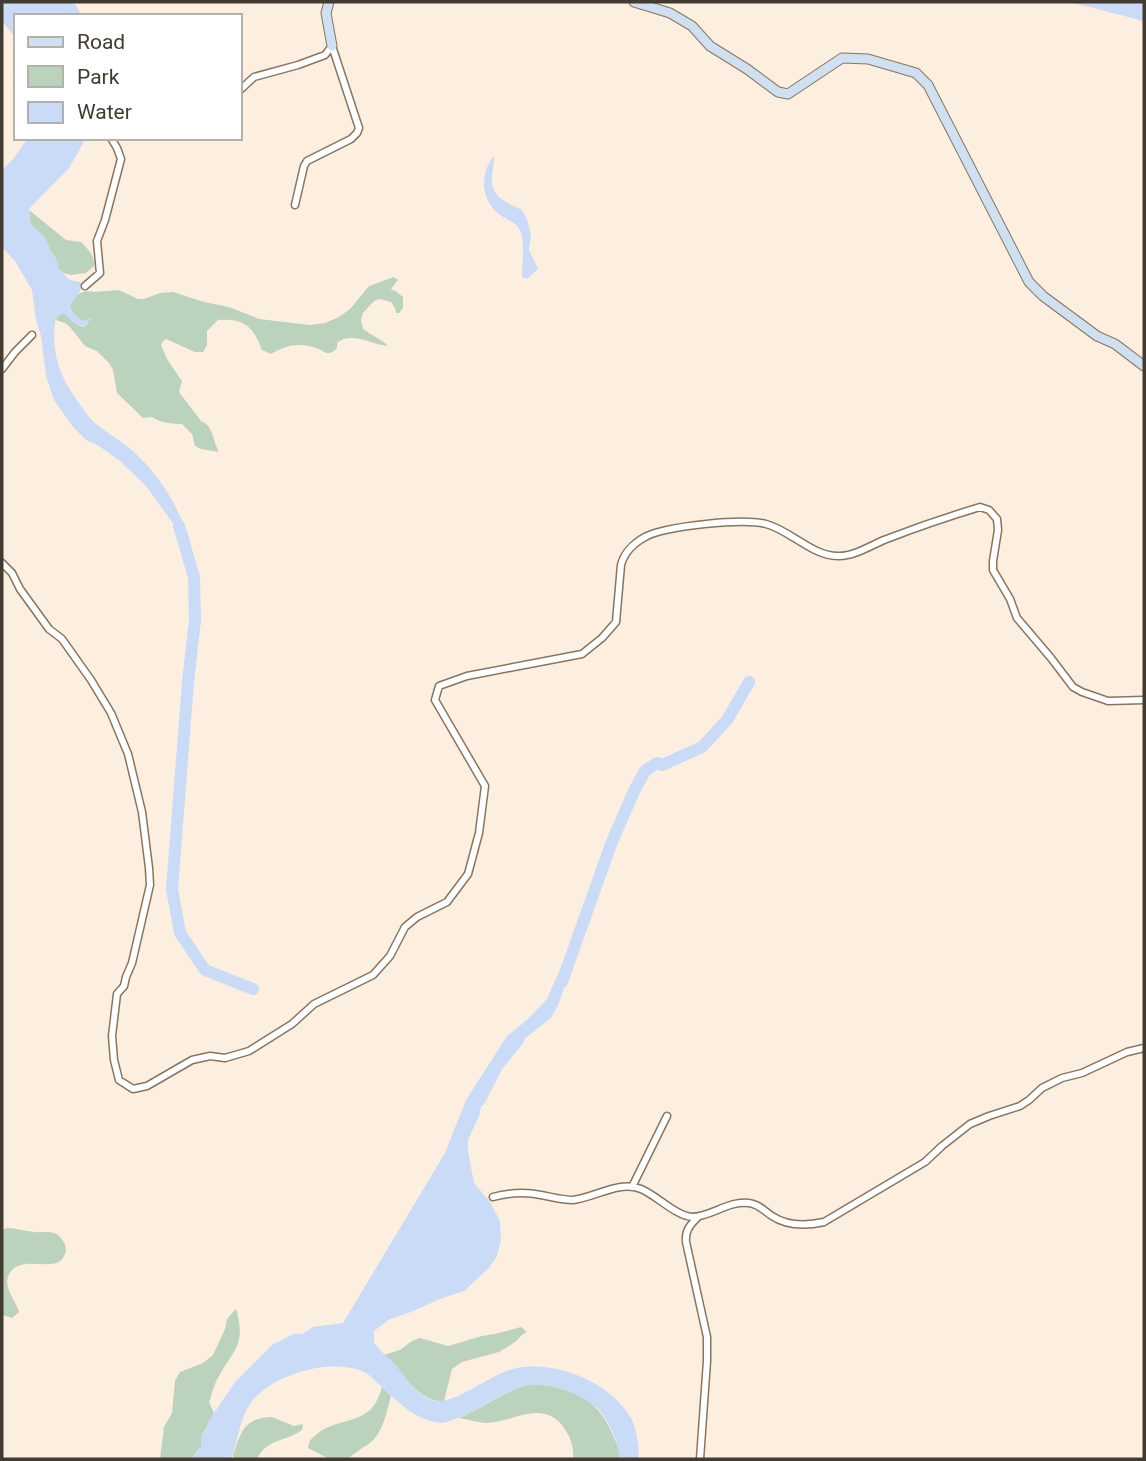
<svg xmlns="http://www.w3.org/2000/svg" width="1146" height="1461" font-family="Roboto,sans-serif">
  <style>
    .green { fill: #bbd2bd }
    .water { fill: #c9dbf6 }
    .lines { fill: none; stroke-linecap: round; stroke-linejoin: round }
    .river { stroke: #c9dbf6; stroke-width: 12 }
    .street-casing { stroke: #89755c; stroke-width: 9 }
    .secondary-casing { stroke: #89755c; stroke-width: 11 }
    .street { stroke: #fff; stroke-width: 6 }
    .secondary { stroke: #cee0f2; stroke-width: 9 }
  </style>
  <rect width="100%" height="100%" fill="#fdefdf"/>
  <path class="green" d="M 29,210 L 66,240 L 81,242 C 88,249 95,256 94,266 L 86,273 L 71,275 L 63,273 L 58,268 L 55,257 L 50,251 L 45,237 L 34,228 L 30,222 Z
    M 394,277 L 398,280 L 391,289 L 397,292 L 403,297 L 403,308 L 399,313 L 396,313 L 395,308 L 391,302 L 380,299 L 374,301 L 363,313 L 361,320 L 363,329 L 385,343 L 388,346 C 371,344 350,331 337,343 L 337,348 C 334,351 332,353 327,353 C 323,352 320,349 316,348 C 300,342 285,345 271,354 L 262,350 C 253,326 244,318 218,320 L 207,331 L 207,345 L 203,352 L 195,352 L 166,339 L 163,341 L 161,345 L 167,359 L 182,381 L 179,392 L 201,421 C 213,425 213,441 219,452 L 201,449 L 195,446 L 192,434 L 182,424 C 172,424 161,423 152,417 L 143,418 L 117,393 L 113,370 L 109,363 L 97,351 L 85,346 L 70,327 L 65,323 L 56,320 L 57,315 L 65,311 L 77,325 L 84,327 L 88,323 C 78,322 75,315 70,308 L 71,303 L 78,294 L 86,291 L 94,292 L 119,290 L 138,299 L 144,299 L 160,293 L 173,292 L 204,302 L 229,307 L 259,319 L 310,325 L 325,323 L 339,317 L 350,309 L 369,286 Z
    M 7,1228 C 16,1228 25,1231 34,1232 C 46,1233 56,1229 63,1241 C 66,1245 67,1251 64,1256 C 56,1275 17,1251 8,1277 C 4,1289 16,1301 19,1312 L 12,1318 L 2,1315 L 2,1230 Z
    M 236,1309 C 246,1344 235,1348 219,1376 C 214,1384 212,1394 209,1402 L 214,1413 C 209,1420 207,1430 201,1435 L 201,1447 L 191,1459 L 160,1459 L 164,1427 L 172,1413 L 175,1381 L 180,1372 L 203,1363 L 213,1355 L 225,1329 L 227,1319 Z
    M 521,1327 L 527,1332 L 522,1335 L 515,1342 L 499,1352 L 462,1362 L 452,1369 L 444,1401 C 417,1403 402,1369 384,1355 L 400,1350 L 412,1341 L 420,1338 L 448,1346 L 482,1336 L 495,1334 Z
    M 528,1384 C 567,1386 596,1395 612,1433 C 616,1442 620,1450 620,1459 L 573,1459 C 574,1447 571,1438 564,1428 C 544,1398 513,1422 487,1423 C 479,1423 468,1419 459,1418 C 483,1408 503,1392 528,1384 Z
    M 382,1387 L 391,1396 C 387,1411 383,1432 371,1442 C 363,1448 355,1452 348,1459 L 329,1459 L 308,1448 C 309,1440 311,1439 317,1434 C 333,1420 359,1423 372,1408 C 377,1402 380,1394 382,1387 Z
    M 272,1417 L 294,1426 L 303,1424 L 302,1430 C 286,1442 267,1438 257,1459 L 234,1459 L 233,1456 C 241,1431 244,1418 272,1417 Z"/>
  <path class="water" d="M 2,2 L 74,2 L 82,16 L 16,16 L 16,42 L 14,36 L 2,21 Z
    M 1070,2 L 1144,2 L 1144,22 L 1136,19 Z
    M 28,138 L 86,138 L 69,168 L 29,209 L 30,222 L 34,228 L 45,237 L 50,251 L 58,262 L 58,268 L 70,280 L 80,282 L 82,285 C 81,294 72,299 70,308 L 74,314 L 83,321 L 93,317 L 84,326 C 74,326 70,320 64,313 L 56,317 C 50,351 59,376 79,403 C 85,412 91,421 100,427 C 113,437 128,445 139,457 C 156,473 169,493 179,514 C 186,528 192,540 191,555 L 177,529 L 146,486 L 120,461 L 99,446 L 86,440 L 73,427 L 54,400 L 46,376 L 41,336 L 36,320 L 32,290 L 15,261 L 2,247 L 2,170 L 13,159 Z
    M 494,156 C 494,164 492,171 492,179 C 490,197 509,204 522,210 L 527,219 L 531,235 L 529,250 L 538,269 L 527,279 L 522,277 C 522,264 525,245 521,233 C 517,222 509,221 500,215 C 481,201 479,174 494,156 Z
    M 565,958 L 569,972 L 559,1003 L 551,1018 L 504,1055 L 495,1065 L 485,1090 L 479,1116 L 468,1140 L 468,1151 L 474,1183 L 490,1202 L 500,1221 L 501,1240 L 497,1256 L 489,1268 L 464,1291 L 440,1299 L 411,1312 L 390,1319 L 374,1331 L 374,1343 C 380,1350 386,1356 393,1362 C 405,1375 417,1398 436,1401 C 454,1404 490,1376 509,1370 C 551,1357 610,1381 631,1418 C 637,1429 638,1443 639,1455 L 638,1459 L 620,1459 C 620,1444 607,1417 596,1407 C 587,1399 575,1394 564,1390 C 516,1372 496,1405 455,1419 C 449,1422 442,1424 435,1422 C 412,1417 398,1402 382,1387 C 377,1383 372,1377 366,1373 C 334,1356 270,1374 250,1404 C 239,1420 238,1442 231,1459 L 191,1459 L 201,1448 L 201,1435 L 206,1431 L 208,1422 L 235,1382 L 272,1345 L 293,1334 L 302,1334 L 313,1327 L 343,1323 L 445,1153 L 466,1100 L 507,1036 L 528,1019 L 547,999 Z"/>
  <g class="lines">
    <path class="river" d="M 179,526 L 194,577 L 195,620 L 188,682 L 172,889 L 180,933 L 205,970 L 253,989
      M 562,982 L 611,844 L 634,791 L 645,771 L 657,763 L 662,765 L 702,747 L 727,720 L 749,682
      M 479,1101 L 497,1066 L 518,1040"/>
    <g class="street-casing">
      <path id="street" d="M 240,90 L 254,77 L 298,65 L 325,55 L 332,46
        M 295,205 L 304,166 L 307,161 L 351,139 L 357,133 L 359,128 L 332,46
        M 85,286 L 100,273 L 97,241 L 105,220 L 121,159 L 117,148 L 111,138
        M 2,369 L 15,352 L 32,335
        M 2,563 L 12,573 L 20,589 L 49,629 L 62,639 L 91,680 L 111,713 L 128,754 L 142,812 L 149,868 L 150,885 L 132,963 L 126,977 L 124,986 L 117,994 L 112,1036 L 114,1060 L 119,1080 L 133,1089 L 147,1086 L 192,1060 L 210,1056 L 225,1058 L 249,1051 L 292,1024 L 314,1004 L 373,975 L 390,956 L 405,927 L 417,917 L 447,902 L 468,874 L 479,833 L 485,786 L 435,700 L 439,686 L 467,676 L 582,654 L 602,638 L 616,622 L 621,565 C 624,553 634,543 645,537 C 665,526 743,518 766,524 C 790,530 813,557 839,556 C 854,556 870,546 884,540 C 915,528 947,517 980,507 L 989,510 L 997,519 L 998,530 L 993,561 L 993,570 L 1010,599 L 1017,618 L 1051,658 L 1073,687 L 1082,692 L 1108,701 L 1144,700
        M 632,1187 L 667,1116
        M 493,1197 C 508,1193 526,1192 541,1195 C 552,1197 562,1200 573,1200 C 594,1198 619,1180 641,1189 C 656,1195 676,1216 692,1217 C 711,1217 729,1200 749,1203 C 759,1204 764,1211 772,1216 C 787,1226 806,1226 824,1222 L 925,1162 L 942,1146 L 970,1124 L 989,1116 L 1020,1106 L 1029,1100 L 1042,1088 L 1062,1078 L 1082,1073 L 1127,1052 L 1144,1048
        M 698,1217 C 690,1225 685,1230 686,1242 L 707,1337 L 707,1361 L 700,1459"/>
    </g>
    <g class="secondary-casing">
      <path id="secondary" d="M 329,2 L 326,13 L 332,46
        M 634,2 L 670,13 L 692,26 L 710,46 L 747,69 L 778,92 L 788,94 L 842,58 L 868,59 L 916,73 L 928,85 L 1029,282 L 1043,296 L 1097,336 L 1115,344 L 1144,366"/>
    </g>
    <use href="#street" class="street"/>
    <use href="#secondary" class="secondary"/>
  </g>
  <rect width="1146" height="1461" fill="none" stroke="#433b30" stroke-width="7"/>
  <rect x="14" y="14" width="228" height="126" fill="#ffffff" stroke="#b4b1ac" stroke-width="2"/>
  <rect x="28" y="37" width="35" height="10" fill="#cee0f2" stroke="#b4b1ac" stroke-width="2"/>
  <text x="77" y="49" font-size="21" fill="#433b30">Road</text>
  <rect x="28" y="66" width="35" height="21" fill="#bbd2bd" stroke="#b4b1ac" stroke-width="2"/>
  <text x="77" y="84" font-size="21" fill="#433b30">Park</text>
  <rect x="28" y="102" width="35" height="21" fill="#c9dbf6" stroke="#b4b1ac" stroke-width="2"/>
  <text x="77" y="119" font-size="21" fill="#433b30">Water</text>
</svg>
